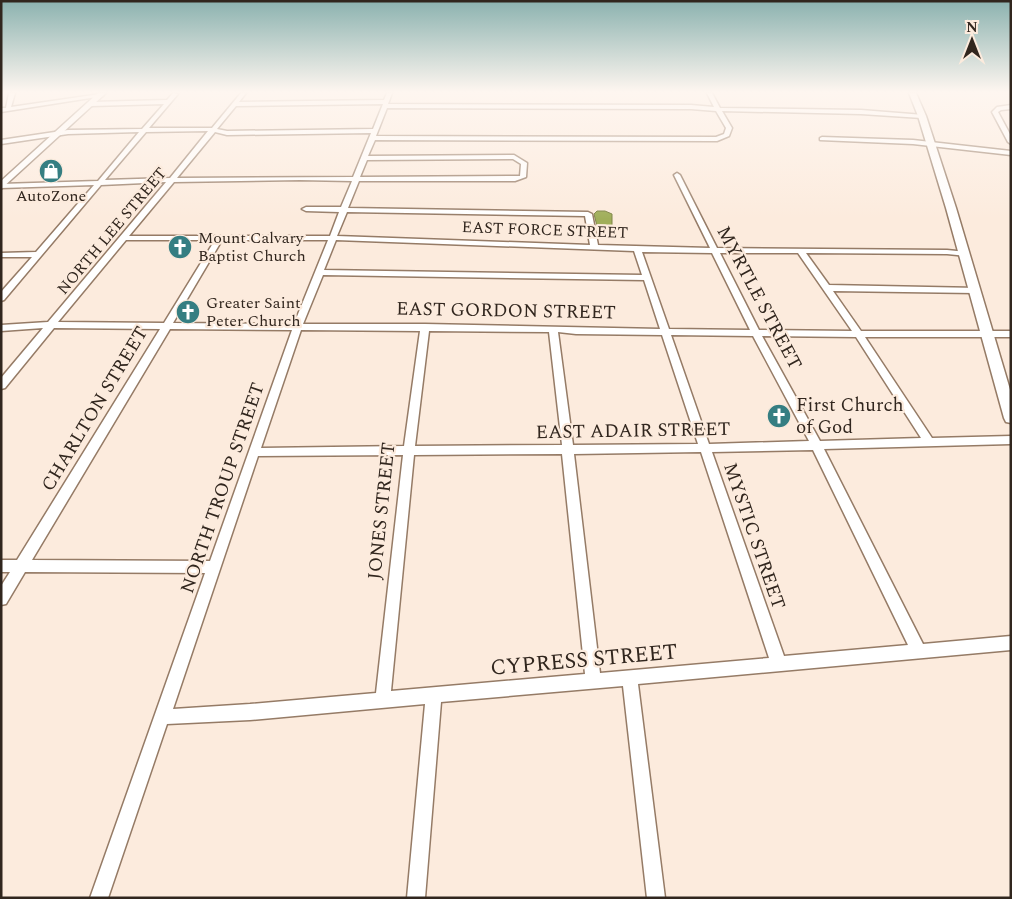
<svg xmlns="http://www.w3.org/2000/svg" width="1012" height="899" font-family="Spectral,serif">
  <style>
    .water { fill: #a0ae5a; stroke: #7f8548 }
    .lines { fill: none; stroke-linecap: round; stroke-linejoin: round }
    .minor-casing { stroke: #957b66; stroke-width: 3 }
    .major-casing { stroke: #957b66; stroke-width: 3 }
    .minor { fill: #fff; fill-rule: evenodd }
    .major { fill: #fff; fill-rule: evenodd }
    .labels { text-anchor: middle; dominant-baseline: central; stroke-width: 4.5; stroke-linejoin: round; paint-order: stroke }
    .far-poi-label { font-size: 16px; fill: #31261e; stroke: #fcebdd; text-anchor: start }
    .far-street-label { font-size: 16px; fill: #31261e; stroke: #fcebdd }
    .street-label { font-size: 19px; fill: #31261e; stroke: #fcebdd }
    .poi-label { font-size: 19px; fill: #31261e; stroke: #fcebdd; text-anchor: start }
    .near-street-label { font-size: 22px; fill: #31261e; stroke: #fcebdd }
  </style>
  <rect width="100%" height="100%" fill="#fcebdd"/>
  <path class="water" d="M 597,211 L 605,211 L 612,214 L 612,226 L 597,226 L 594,214 Z"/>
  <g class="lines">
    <g class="minor-casing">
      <path id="minor" d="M 9,93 L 15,93 L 11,107 L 100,94 L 103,96 L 1,112 L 1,108 L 6,108 Z
        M 173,93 L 178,94 L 149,128 L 212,128 L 241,93 L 246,93 L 239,102 L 384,100 L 387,93 L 392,93 L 388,104 L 691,105 L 714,107 L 707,93 L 712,93 L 720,108 L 861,110 L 924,115 L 922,118 L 861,114 L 722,111 L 732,128 L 729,136 L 717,141 L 375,140 L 368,156 L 514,155 L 527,163 L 526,177 L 515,181 L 359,181 L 348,208 L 588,212 L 592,214 L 598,245 L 710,248 L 674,175 L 677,173 L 680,175 L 717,248 L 947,250 L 967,252 L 967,256 L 947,254 L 806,253 L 829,285 L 978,288 L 978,292 L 975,293 L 833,291 L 861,331 L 1011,331 L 1011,337 L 865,337 L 932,438 L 1011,436 L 1011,444 L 824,449 L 923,644 L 1011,636 L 1011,650 L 638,684 L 665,898 L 647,898 L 623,686 L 441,702 L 425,898 L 407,898 L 425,704 L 250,720 L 167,724 L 108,898 L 90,898 L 205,573 L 25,572 L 6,604 L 1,605 L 1,586 L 10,572 L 1,572 L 1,560 L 17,560 L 160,329 L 54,328 L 5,388 L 1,389 L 1,378 L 43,328 L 1,331 L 1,325 L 48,322 L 166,182 L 101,185 L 4,300 L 1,301 L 1,292 L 32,257 L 1,257 L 1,253 L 36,252 L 94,185 L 1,188 L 1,184 L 98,181 L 139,132 L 68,134 L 1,144 L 1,140 L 68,130 L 142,129 L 164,104 L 91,106 L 88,104 L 91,102 L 167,100 ZM 383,104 L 373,129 L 227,131 L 217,129 L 236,106 ZM 387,108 L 691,109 L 716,111 L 726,128 L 724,134 L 716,137 L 376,136 ZM 208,131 L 170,178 L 105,180 L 146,132 ZM 215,132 L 227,135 L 371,133 L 353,177 L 177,178 ZM 513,159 L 521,164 L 520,176 L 360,177 L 367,160 ZM 300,180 L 352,181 L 341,207 L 306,207 L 302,209 L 306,211 L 339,212 L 330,236 L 129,236 L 174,182 ZM 347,212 L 585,216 L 590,245 L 337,236 ZM 126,240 L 215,240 L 164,323 L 58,322 ZM 222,240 L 328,240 L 294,324 L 173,323 ZM 336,240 L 634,251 L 642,275 L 324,270 ZM 642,252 L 712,253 L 750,330 L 669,329 ZM 720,253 L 798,253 L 852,331 L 759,330 ZM 323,275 L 644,280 L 660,329 L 425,324 L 303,324 ZM 170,329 L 292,330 L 210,561 L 32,560 ZM 301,330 L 420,331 L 404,446 L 261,448 ZM 429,331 L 549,332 L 562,445 L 415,446 ZM 558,332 L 576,334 L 662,335 L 698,444 L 573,445 ZM 671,335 L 753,336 L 809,441 L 709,444 ZM 762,336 L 856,337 L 921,438 L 820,441 ZM 813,450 L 908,645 L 784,656 L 712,452 ZM 701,452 L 769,658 L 600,673 L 574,454 ZM 562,454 L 585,674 L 391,691 L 414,455 ZM 403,455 L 376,693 L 250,704 L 173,709 L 258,456 Z
        M 1011,105 L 1011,109 L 1001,110 L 998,112 L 1011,136 L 1011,144 L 1008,142 L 992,112 L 997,107 Z
        M 822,137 L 913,140 L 1011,151 L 1011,155 L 913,144 L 820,140 L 820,138 Z"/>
    </g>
    <g class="major-casing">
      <path id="major" d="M 98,93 L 106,93 L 1,189 L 1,181 Z
        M 909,93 L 916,93 L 926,116 L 956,208 L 1011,393 L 1011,423 L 1006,422 L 1004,418 L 946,208 L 918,116 Z"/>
    </g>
    <use href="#minor" class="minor"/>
    <use href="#major" class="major"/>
  </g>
  <linearGradient id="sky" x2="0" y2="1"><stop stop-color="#8bb2af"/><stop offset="0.42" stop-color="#fef6f0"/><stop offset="1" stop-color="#fef6f0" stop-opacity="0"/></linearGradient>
  <rect width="1012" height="219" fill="url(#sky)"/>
  <defs>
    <g id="shop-disc" transform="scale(1.25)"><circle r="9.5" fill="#357e82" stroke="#fcebdd"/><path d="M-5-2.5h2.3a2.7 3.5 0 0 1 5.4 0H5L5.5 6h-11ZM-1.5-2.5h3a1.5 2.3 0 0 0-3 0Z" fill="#fff"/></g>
    <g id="church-disc" transform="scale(1.25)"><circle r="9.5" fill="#357e82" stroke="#fcebdd"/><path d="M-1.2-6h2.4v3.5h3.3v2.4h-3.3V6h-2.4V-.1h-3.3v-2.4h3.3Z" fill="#fff"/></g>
  </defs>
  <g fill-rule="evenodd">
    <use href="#shop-disc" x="51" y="171"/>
    <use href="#church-disc" x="180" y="247"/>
    <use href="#church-disc" x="188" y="312"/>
    <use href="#church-disc" x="779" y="416"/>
  </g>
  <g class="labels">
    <g class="far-poi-label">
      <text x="51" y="196" text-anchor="middle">AutoZone</text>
      <text x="198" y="238">Mount Calvary<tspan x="198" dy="18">Baptist Church</tspan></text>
      <text x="206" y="303">Greater Saint<tspan x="206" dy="18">Peter Church</tspan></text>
    </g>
    <g class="far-street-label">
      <text transform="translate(545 230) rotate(2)">EAST FORCE STREET</text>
      <text transform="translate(112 231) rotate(-50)">NORTH LEE STREET</text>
    </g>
    <g class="street-label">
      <text transform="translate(759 298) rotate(62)">MYRTLE STREET</text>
      <text transform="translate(506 311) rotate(1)">EAST GORDON STREET</text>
      <text transform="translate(95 409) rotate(-59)">CHARLTON STREET</text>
      <text transform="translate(633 431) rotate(-1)">EAST ADAIR STREET</text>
      <text transform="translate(223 488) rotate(-71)">NORTH TROUP STREET</text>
      <text transform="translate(382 511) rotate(-84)">JONES STREET</text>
      <text transform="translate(754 536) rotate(71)">MYSTIC STREET</text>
    </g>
    <g class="poi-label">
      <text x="796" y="405">First Church<tspan x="796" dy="22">of God</tspan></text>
    </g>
    <g class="near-street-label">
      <text transform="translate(584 660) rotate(-5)">CYPRESS STREET</text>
    </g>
  </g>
  <rect width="1012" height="899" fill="none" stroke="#31261e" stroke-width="5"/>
  <g transform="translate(972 40)" stroke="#fcebdd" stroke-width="4" paint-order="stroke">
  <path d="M0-4L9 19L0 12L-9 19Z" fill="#31261e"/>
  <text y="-8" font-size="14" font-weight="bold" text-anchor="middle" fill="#31261e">N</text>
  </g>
</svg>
